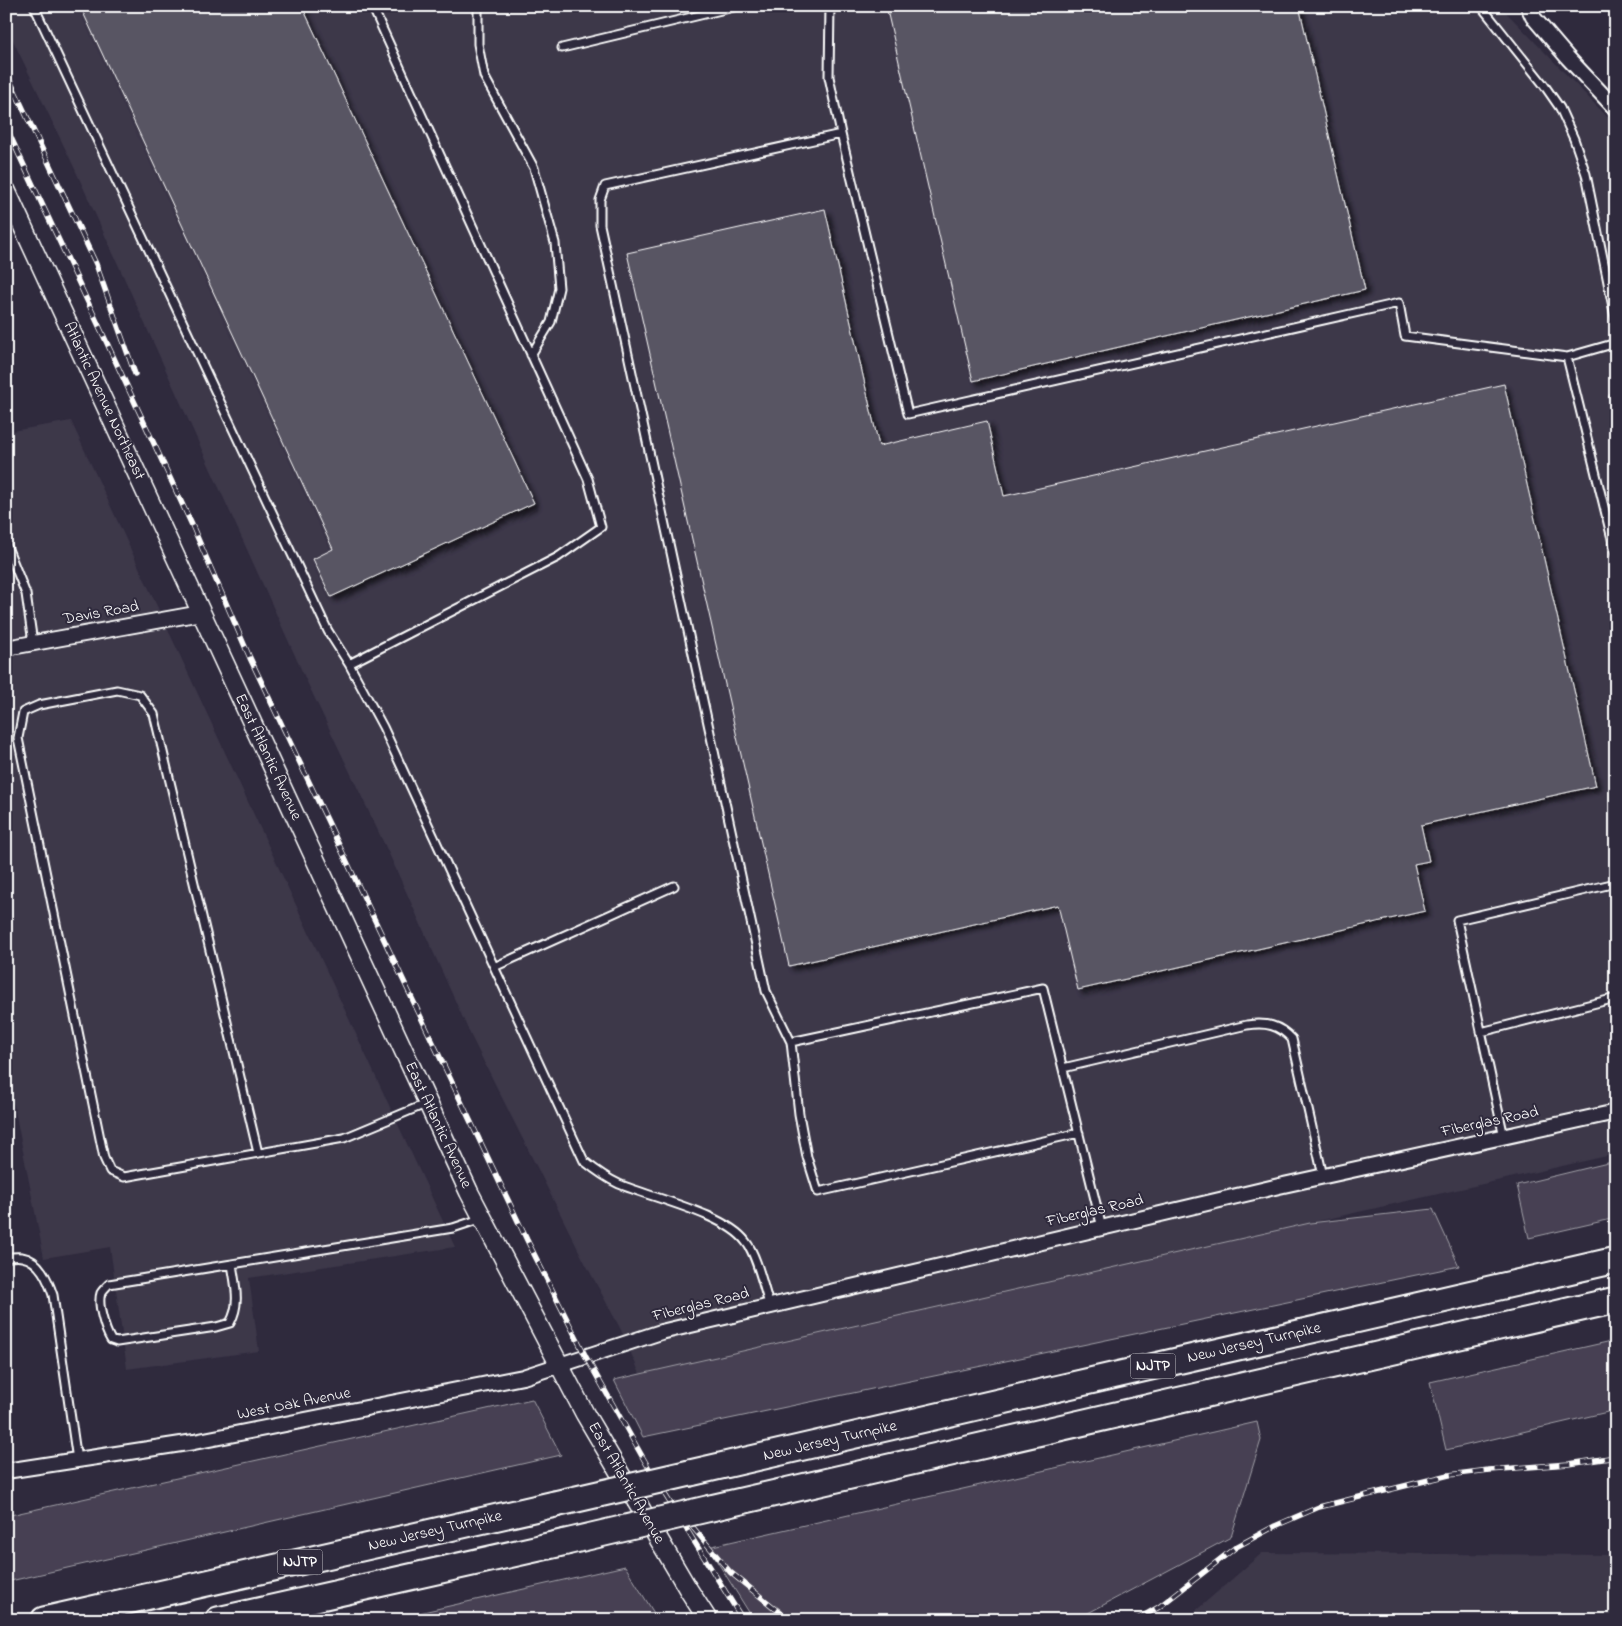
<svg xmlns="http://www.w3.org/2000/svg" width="1622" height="1626" font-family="'Indie Flower',sans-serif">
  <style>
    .built { fill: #3c3749 }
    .green { fill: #464152; stroke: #a2a0a8 }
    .building { fill: #595564; stroke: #fff; filter: url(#shadow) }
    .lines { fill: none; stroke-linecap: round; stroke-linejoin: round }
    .service-casing { stroke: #fff; stroke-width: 11 }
    .minor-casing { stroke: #fff; stroke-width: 18 }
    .tertiary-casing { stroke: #fff; stroke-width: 21 }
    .motorway-casing { stroke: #fff; stroke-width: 29 }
    .service { stroke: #2f2a3d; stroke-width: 7 }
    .minor { stroke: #2f2a3d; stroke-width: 14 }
    .tertiary { stroke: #2f2a3d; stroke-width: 18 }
    .motorway { stroke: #2f2a3d; stroke-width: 25 }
    .rail-casing { stroke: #fff; stroke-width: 5.5 }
    .rail { stroke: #2f2a3d; stroke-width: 4; stroke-dasharray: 11; stroke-linecap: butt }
    .motorway-bridge-casing { stroke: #fff; stroke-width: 29; stroke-linecap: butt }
    .motorway-bridge { stroke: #2f2a3d; stroke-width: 25 }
    .labels { text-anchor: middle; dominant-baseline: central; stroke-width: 4; stroke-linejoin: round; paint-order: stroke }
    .shield { fill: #2f2a3d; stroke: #c1bfc5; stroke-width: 1 }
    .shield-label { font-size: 15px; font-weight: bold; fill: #fff }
    .street-label { font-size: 16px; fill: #fff; stroke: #2f2a3d }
  </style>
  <defs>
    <filter id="shadow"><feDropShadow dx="4.5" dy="4.5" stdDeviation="2.5" flood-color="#0009"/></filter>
  </defs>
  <rect width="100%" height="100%" fill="#2f2a3d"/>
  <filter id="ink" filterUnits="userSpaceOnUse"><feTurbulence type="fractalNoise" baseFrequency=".02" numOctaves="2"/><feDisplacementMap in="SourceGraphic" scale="10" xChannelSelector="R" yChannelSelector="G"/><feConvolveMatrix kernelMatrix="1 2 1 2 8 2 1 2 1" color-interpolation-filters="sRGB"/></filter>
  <g filter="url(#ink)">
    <path class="built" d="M 6,6 L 1500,6 L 1616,126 L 1616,1154 L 640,1374 L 620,1328 L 583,1259 L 471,1036 L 390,856 L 306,680 L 73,165 L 6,26 Z
      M 71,421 L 455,1247 L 249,1278 L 259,1351 L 127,1369 L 110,1247 L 44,1258 L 6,1065 L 6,432 Z
      M 1262,1553 L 1616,1555 L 1616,1620 L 1185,1620 Z"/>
    <path class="green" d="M 1616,1161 L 1616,1218 L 1529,1238 L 1517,1185 Z
      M 1433,1209 L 1459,1266 L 643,1437 L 614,1380 L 1310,1223 Z
      M 1616,1340 L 1616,1410 L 1446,1450 L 1430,1382 Z
      M 532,1399 L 561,1455 L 6,1582 L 6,1516 Z
      M 1257,1422 L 1261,1440 L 1231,1537 L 1075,1620 L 792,1620 L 752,1617 L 708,1547 Z
      M 625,1566 L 657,1618 L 648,1620 L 388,1620 Z"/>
    <path class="building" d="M 80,6 L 302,6 L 534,503 L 331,597 L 313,559 L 333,549 Z
      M 886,6 L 1299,6 L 1365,290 L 973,381 Z
      M 825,209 L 879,446 L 987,421 L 1004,496 L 1504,384 L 1596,786 L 1421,825 L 1429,861 L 1414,864 L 1425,911 L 1078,990 L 1058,905 L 789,966 L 627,253 Z"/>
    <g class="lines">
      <g class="service-casing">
        <path id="service" d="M 34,6 L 328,631 L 349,664 L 383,727 L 584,1161 C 594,1169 606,1178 619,1184 C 652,1198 726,1214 746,1242 C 757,1255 764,1290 770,1307
          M 478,6 L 478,44 L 484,76 L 534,168 L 555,243 L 559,288 L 551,322 L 531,355
          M 830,6 L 829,77 L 841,134 L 605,186 L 600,200 L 600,225 L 766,991 L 791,1042 L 1043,988 L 1102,1228
          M 1481,6 L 1544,85 L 1560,108 L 1574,139 L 1586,174 L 1616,322
          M 562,48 L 738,6
          M 841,134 L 908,414 L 1399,303 L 1405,336 L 1567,357
          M 1616,343 L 1567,357 L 1616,555
          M 1616,394 L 1614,397 L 1616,405
          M 6,544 L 26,594 L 33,643
          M 349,664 L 558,557 L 601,527 L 588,479 L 372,6
          M 494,967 L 674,886
          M 1481,1032 L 1616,998
          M 791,1042 L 799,1114 L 807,1157 L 818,1192 L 1079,1133
          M 1063,1068 L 1247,1025 C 1266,1022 1279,1025 1292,1039 L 1323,1176
          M 1504,1137 L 1457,920 L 1616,883
          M 258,1153 L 154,714 L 140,695 L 117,690 L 39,705 L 23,712 L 18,738 L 104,1158 L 110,1171 L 124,1177 L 344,1138 L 428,1103
          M 6,1258 C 11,1257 17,1256 22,1257 C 40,1260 48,1280 53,1295 L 77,1460
          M 232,1264 C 235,1285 241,1303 230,1323 L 216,1327 L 117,1342 L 111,1340 C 105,1330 97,1304 101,1293 C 103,1290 107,1286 109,1284 L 453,1228 L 483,1218"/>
      </g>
      <g class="minor-casing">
        <path id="minor" d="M 1528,6 L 1533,17 L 1568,58 L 1616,109
          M 6,648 L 201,613
          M 6,1471 L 194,1442 L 523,1377 L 661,1332 L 1279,1186 L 1616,1112"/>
      </g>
      <g class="tertiary-casing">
        <path id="tertiary" d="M 6,190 L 469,1192 L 585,1414 L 688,1589 L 708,1620"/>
      </g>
      <g class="motorway-casing">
        <path id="motorway" d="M 690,1473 L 1616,1260
          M 711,1508 L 1616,1300
          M 44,1620 L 555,1504
          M 218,1620 L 566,1542"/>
      </g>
      <use href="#service" class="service"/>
      <use href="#minor" class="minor"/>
      <use href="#tertiary" class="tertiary"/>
      <use href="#motorway" class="motorway"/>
      <g class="rail-casing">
        <path id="rail" d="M 6,72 L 96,264 L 135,374
          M 6,127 L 192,525 L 250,658 L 527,1240 L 586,1357 L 651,1472 L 743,1620
          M 691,1525 L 730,1572 L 782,1614 L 792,1620
          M 1136,1620 L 1159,1607 L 1236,1547 L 1275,1526 L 1319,1507 L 1449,1475 L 1489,1470 L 1569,1464 L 1616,1457"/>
      </g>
      <use href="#rail" class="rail"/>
      <g class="motorway-bridge-casing">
        <path id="motorway-bridge" d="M 555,1504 L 690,1473
          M 566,1542 L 711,1508"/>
      </g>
      <use href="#motorway-bridge" class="motorway-bridge"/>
    </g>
  </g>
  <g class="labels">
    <g class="shield">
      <rect x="1130.5" y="1353.5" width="45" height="25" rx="4"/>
      <rect x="277.5" y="1549.5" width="45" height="25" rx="4"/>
    </g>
    <g class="shield-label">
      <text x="1153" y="1366">NJTP</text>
      <text x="300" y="1562">NJTP</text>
    </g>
    <g class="street-label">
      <text transform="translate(104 401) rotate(65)">Atlantic Avenue Northeast</text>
      <text transform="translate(101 613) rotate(-10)">Davis Road</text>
      <text transform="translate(268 757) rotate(65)">East Atlantic Avenue</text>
      <text transform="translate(1490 1122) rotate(-12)">Fiberglas Road</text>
      <text transform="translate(438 1125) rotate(65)">East Atlantic Avenue</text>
      <text transform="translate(1095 1211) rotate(-13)">Fiberglas Road</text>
      <text transform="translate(701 1305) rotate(-14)">Fiberglas Road</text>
      <text transform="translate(1254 1343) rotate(-13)">New Jersey Turnpike</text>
      <text transform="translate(294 1404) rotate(-11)">West Oak Avenue</text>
      <text transform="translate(830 1441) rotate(-13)">New Jersey Turnpike</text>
      <text transform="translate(626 1483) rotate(60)">East Atlantic Avenue</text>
      <text transform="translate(435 1531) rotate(-13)">New Jersey Turnpike</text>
    </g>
  </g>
  <rect width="1622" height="1626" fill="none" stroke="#2f2a3d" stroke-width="25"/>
  <rect x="12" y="12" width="1597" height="1601" fill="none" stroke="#fff" stroke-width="2" filter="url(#ink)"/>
</svg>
